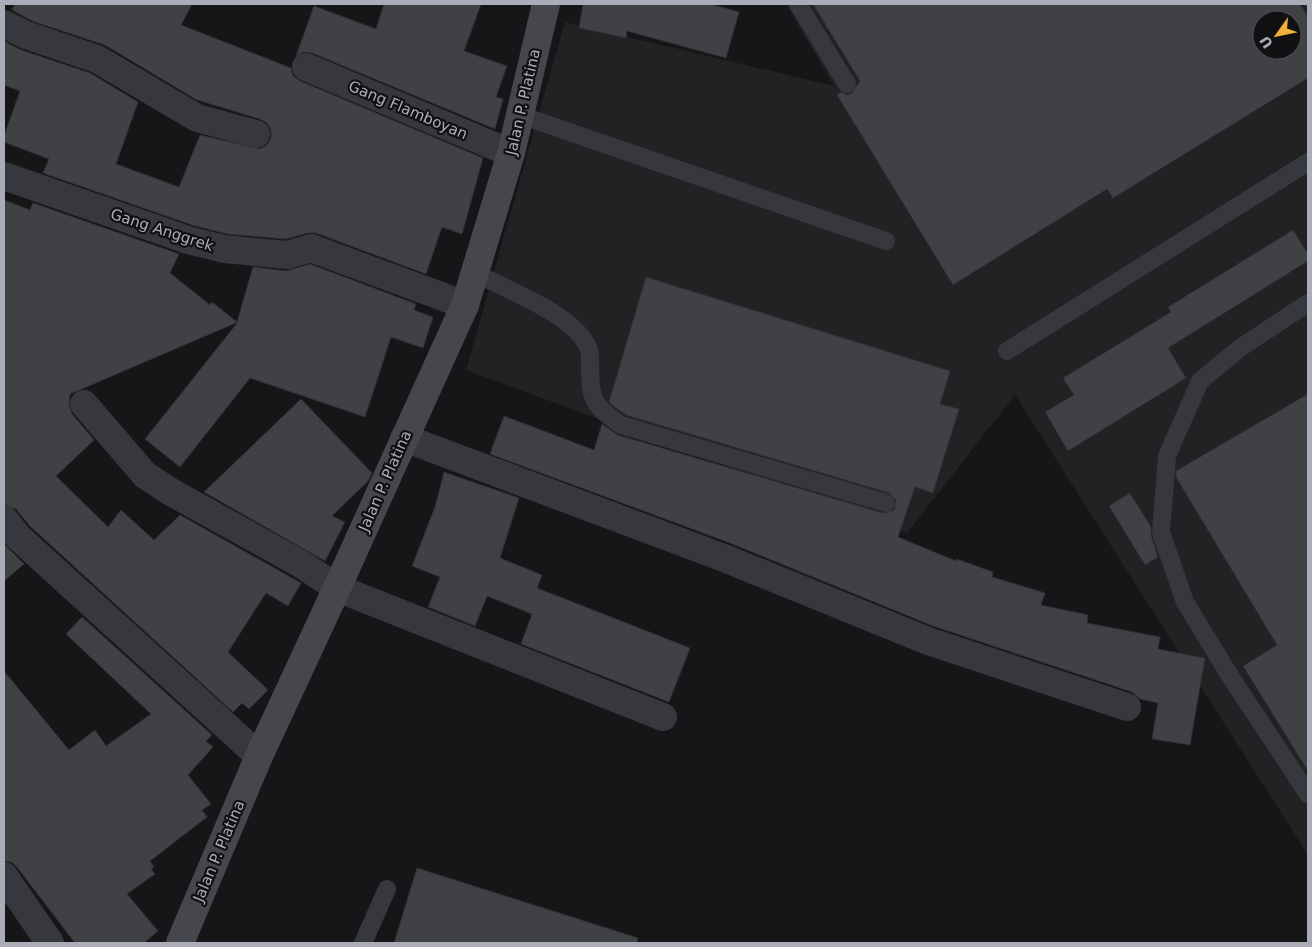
<svg xmlns="http://www.w3.org/2000/svg" width="1312" height="947" font-family="'DejaVu Sans',sans-serif">
  <style>
    .built { fill: #222225; fill-rule: evenodd }
    .building { fill: #404145; stroke: #303034; fill-rule: evenodd }
    .lines { fill: none; stroke-linecap: round; stroke-linejoin: round }
    .lane { stroke: #37383d; stroke-width: 18 }
    .street { stroke: #37383d; stroke-width: 28 }
    .secondary { stroke: #45474d; stroke-width: 28 }
    .labels { text-anchor: middle; dominant-baseline: central; stroke-width: 4.5; stroke-linejoin: round; paint-order: stroke }
    .street-label { font-size: 15px; fill: #a8adb8; stroke: #111113 }
  </style>
  <rect width="100%" height="100%" fill="#161618"/>
  <path class="built" d="M 786,4 L 1308,4 L 1308,855 L 1015,395 L 907,533 L 466,370 L 565,22 L 834,86 ZM 1262,20 L 1292,20 L 1292,50 L 1262,50 Z"/>
  <path class="building" d="M 15,4 L 192,4 L 181,25 L 291,68 L 293,76 L 300,81 L 483,158 L 462,234 L 442,227 L 426,274 L 316,233 L 307,233 L 286,239 L 227,234 L 192,225 L 43,173 L 49,159 L 4,142 L 4,136 L 20,91 L 4,85 L 4,41 L 21,50 L 90,73 L 138,102 L 116,164 L 179,187 L 200,135 L 260,149 L 267,145 L 271,138 L 271,130 L 267,123 L 260,119 L 197,100 L 105,45 L 32,21 L 12,10 Z
    M 384,4 L 481,4 L 464,51 L 507,66 L 496,97 L 503,99 L 495,129 L 312,53 L 304,52 L 296,56 L 314,6 L 376,29 Z
    M 583,4 L 710,4 L 739,12 L 726,58 L 627,31 L 626,38 L 579,28 Z
    M 813,4 L 1300,4 L 1308,17 L 1308,78 L 1113,198 L 1107,189 L 953,285 L 837,95 L 841,92 L 847,95 L 852,93 L 860,81 ZM 1262,20 L 1292,20 L 1292,50 L 1262,50 Z
    M 4,200 L 30,210 L 33,203 L 179,254 L 170,273 L 210,305 L 212,302 L 237,322 L 253,267 L 286,271 L 310,264 L 416,304 L 414,310 L 433,317 L 423,348 L 391,337 L 365,417 L 250,378 L 180,467 L 145,439 L 238,322 L 70,394 L 69,406 L 72,414 L 94,440 L 56,476 L 108,527 L 121,510 L 154,540 L 180,515 L 301,583 L 288,606 L 266,593 L 228,652 L 268,690 L 249,709 L 242,703 L 233,712 L 30,526 L 16,509 L 4,504 Z
    M 1293,230 L 1308,254 L 1308,261 L 1168,348 L 1186,378 L 1068,451 L 1045,412 L 1074,395 L 1063,378 L 1171,312 L 1168,307 Z
    M 646,277 L 950,371 L 940,404 L 959,409 L 933,493 L 915,487 L 898,537 L 956,561 L 957,559 L 993,572 L 992,577 L 1045,593 L 1041,605 L 1088,615 L 1087,623 L 1160,637 L 1158,649 L 1205,658 L 1190,745 L 1152,739 L 1158,703 L 1140,699 L 1132,692 L 933,626 L 730,543 L 490,454 L 504,416 L 594,450 L 602,424 L 618,435 L 883,513 L 894,510 L 896,500 L 889,493 L 626,415 L 612,405 L 609,402 Z
    M 1308,394 L 1308,771 L 1243,666 L 1277,645 L 1176,477 L 1176,471 Z
    M 301,399 L 372,473 L 368,481 L 332,516 L 345,522 L 325,561 L 204,492 Z
    M 444,472 L 519,498 L 500,558 L 542,575 L 537,588 L 690,648 L 669,702 L 521,644 L 532,614 L 487,596 L 475,626 L 428,607 L 440,577 L 412,566 L 435,507 Z
    M 1130,493 L 1151,527 L 1151,535 L 1158,557 L 1145,565 L 1109,506 Z
    M 4,544 L 24,564 L 4,581 Z
    M 82,617 L 212,735 L 206,741 L 213,747 L 188,775 L 211,804 L 202,810 L 207,817 L 150,861 L 154,867 L 151,869 L 155,874 L 127,894 L 158,931 L 144,943 L 75,943 L 17,867 L 11,862 L 4,861 L 4,671 L 69,750 L 95,730 L 106,746 L 151,714 L 66,634 Z
    M 417,868 L 638,938 L 637,943 L 394,943 Z"/>
  <g class="lines">
    <path class="lane" d="M 798,4 L 847,84
      M 520,115 L 886,241
      M 475,273 C 507,290 573,314 588,347 C 591,352 590,360 590,366 C 590,399 593,406 621,425 L 886,503
      M 1308,303 L 1240,348 L 1200,381 L 1167,456 L 1161,532 L 1185,602 L 1230,676 L 1308,794
      M 1007,351 L 1308,162
      M 363,943 L 387,889"/>
    <path class="street" d="M 4,24 L 26,35 L 97,59 L 197,118 L 256,134
      M 306,67 L 511,153
      M 4,176 L 188,240 L 224,249 L 287,255 L 311,248 L 465,305
      M 84,404 L 145,475 L 171,492 L 301,564 L 337,588 L 663,717
      M 404,438 L 724,558 L 928,641 L 1127,707
      M 4,519 L 18,537 L 259,756
      M 4,876 L 50,943"/>
    <path class="secondary" d="M 180,943 L 259,756 L 337,588 L 465,305 L 511,153 L 546,4"/>
  </g>
  <g class="labels">
    <g class="street-label">
      <text transform="translate(523 102) rotate(-77)">Jalan P. Platina</text>
      <text transform="translate(408 110) rotate(23)">Gang Flamboyan</text>
      <text transform="translate(162 230) rotate(18)">Gang Anggrek</text>
      <text transform="translate(385 481) rotate(-66)">Jalan P. Platina</text>
      <text transform="translate(219 851) rotate(-67)">Jalan P. Platina</text>
    </g>
  </g>
  <rect width="1312" height="947" fill="none" stroke="#a8adb8" stroke-width="10"/>
  <g transform="translate(1277 35) rotate(237)"><circle r="24" fill="#111113" stroke="#4d4f55"/>
  <path d="M0-4L9 19L0 12L-9 19Z" fill="#f2b134"/>
  <text y="-8" font-size="14" font-weight="bold" text-anchor="middle" fill="#a8adb8">U</text>
  </g>
</svg>
